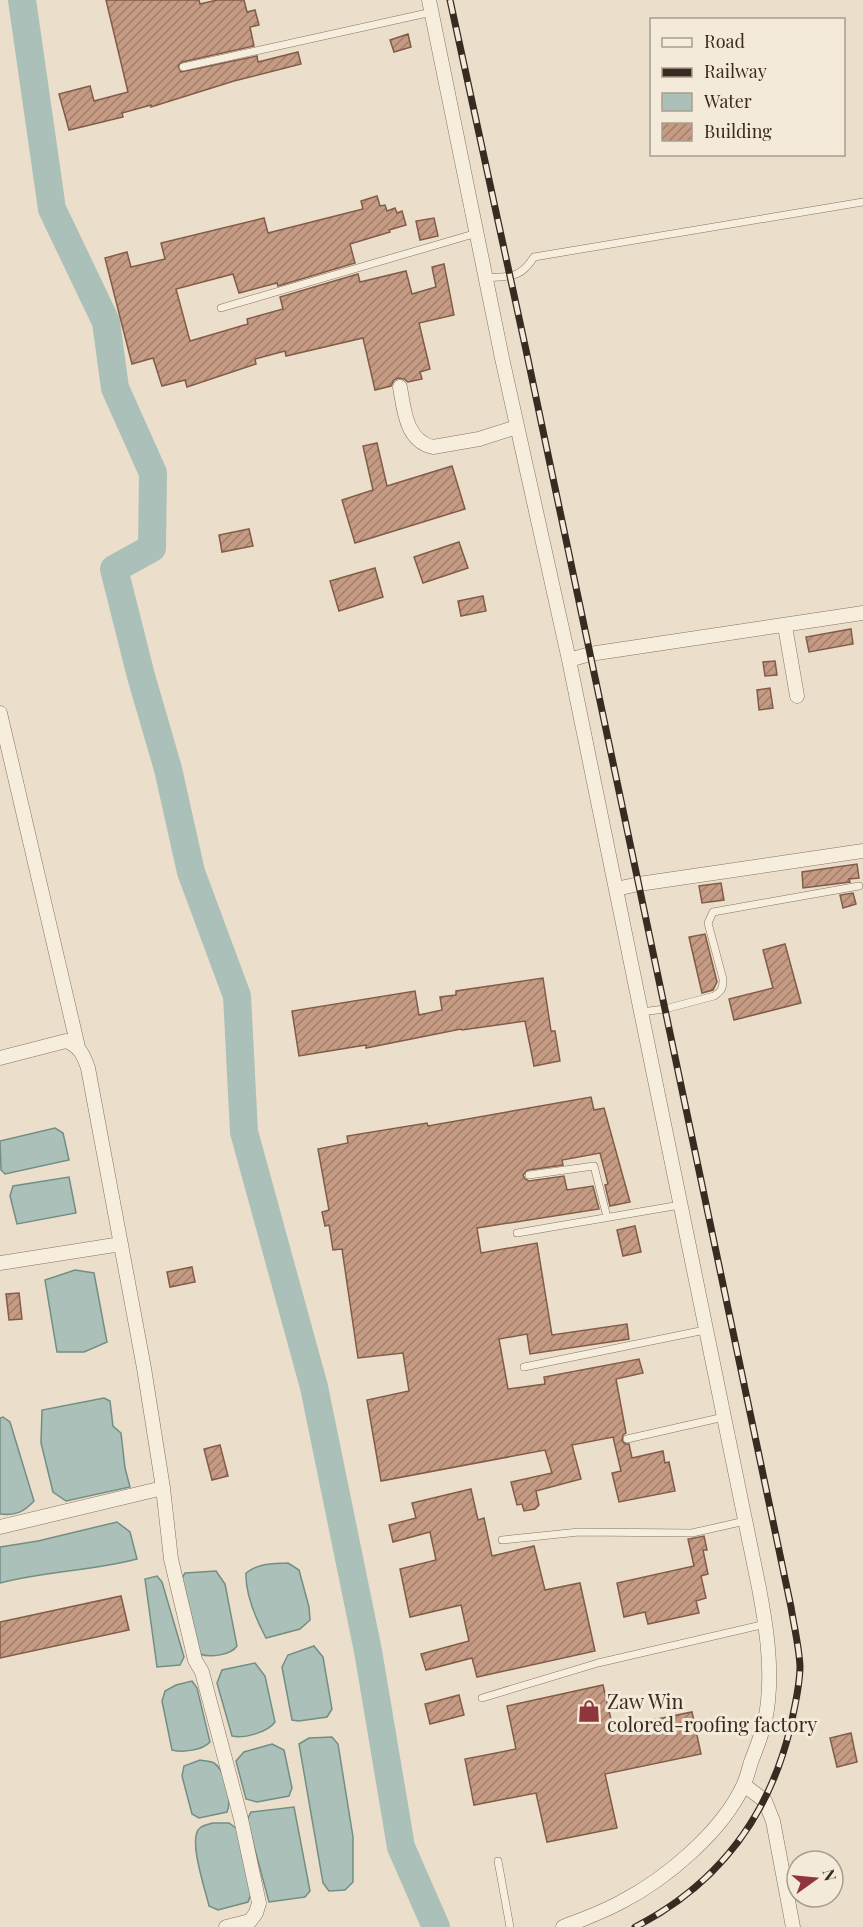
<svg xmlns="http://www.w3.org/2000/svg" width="863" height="1927" font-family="'Playfair Display',serif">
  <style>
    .water { fill: #abc0b8; stroke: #728e85; stroke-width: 1.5 }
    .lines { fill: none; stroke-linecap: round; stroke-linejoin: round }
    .river { stroke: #abc0b8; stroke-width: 28 }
    .building { fill: url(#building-hatch); stroke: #835c49; stroke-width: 1.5 }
    .service-casing { stroke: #867260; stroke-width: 8 }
    .minor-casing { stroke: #867260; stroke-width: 15 }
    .service { stroke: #f6eddd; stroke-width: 7 }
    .minor { stroke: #f6eddd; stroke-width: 14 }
    .rail-casing { stroke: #382b22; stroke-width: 7 }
    .rail { stroke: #f3ead9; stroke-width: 4.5; stroke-dasharray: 14; stroke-linecap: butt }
    .labels { text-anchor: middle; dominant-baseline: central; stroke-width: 6; stroke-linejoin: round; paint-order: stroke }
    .poi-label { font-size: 20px; fill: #382b22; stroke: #f3ead9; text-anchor: start }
  </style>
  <defs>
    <pattern id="building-hatch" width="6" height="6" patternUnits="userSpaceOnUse" patternTransform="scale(1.5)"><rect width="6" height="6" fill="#c59b84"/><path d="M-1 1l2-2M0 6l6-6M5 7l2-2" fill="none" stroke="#a17f6c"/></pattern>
  </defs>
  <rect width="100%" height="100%" fill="#ebdfcb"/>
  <path class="water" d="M 55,1128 L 63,1133 L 69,1160 L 5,1174 L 1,1170 L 0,1141 Z
    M 69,1177 L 76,1213 L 17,1224 L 10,1196 L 13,1186 Z
    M 75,1270 L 94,1273 L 107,1342 L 84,1352 L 57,1352 L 45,1280 Z
    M 104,1398 L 110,1401 L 113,1426 L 121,1433 L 125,1468 L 130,1487 L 66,1501 L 53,1492 L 41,1443 L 42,1410 Z
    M 3,1417 L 10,1422 L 34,1501 C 24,1512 15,1516 0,1514 L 0,1418 Z
    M 117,1522 L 130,1532 L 137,1559 C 92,1571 45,1571 0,1583 L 0,1547 L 38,1541 Z
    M 288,1563 L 299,1570 L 309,1607 L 310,1620 L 300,1629 L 266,1638 C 256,1619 245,1595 246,1573 C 258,1563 273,1564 288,1563 Z
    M 216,1571 L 225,1584 L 237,1646 C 231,1655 210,1658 200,1654 L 180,1581 L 185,1573 Z
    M 157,1576 L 162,1582 L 184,1657 L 180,1665 L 157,1667 L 145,1579 Z
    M 314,1646 L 323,1657 L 332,1709 L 327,1717 L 299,1721 L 292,1720 L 282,1667 L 288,1655 Z
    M 255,1663 L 265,1676 L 275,1722 C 268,1732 244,1739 232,1736 L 217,1683 L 222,1670 Z
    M 192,1681 L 197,1688 L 210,1742 C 203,1750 183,1753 172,1750 L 162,1701 L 165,1691 L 176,1685 Z
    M 332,1737 L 338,1744 L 353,1837 L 353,1882 L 345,1890 L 329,1891 L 323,1883 L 299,1744 L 309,1738 Z
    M 272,1744 L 284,1750 L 292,1788 L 289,1796 L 257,1802 L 246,1799 L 236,1761 L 244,1752 Z
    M 200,1760 C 204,1761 210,1761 214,1763 C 225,1770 232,1801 227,1812 L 199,1818 L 192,1814 L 182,1776 L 184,1766 Z
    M 294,1807 L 310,1891 L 305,1897 L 269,1902 L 247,1820 L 251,1812 Z
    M 213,1823 L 229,1823 L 237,1829 L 251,1894 L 248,1902 L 218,1910 L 209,1906 C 206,1892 187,1837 200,1828 C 203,1825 210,1824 213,1823 Z"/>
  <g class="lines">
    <path class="river" d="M 22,0 L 52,209 L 106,322 L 115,388 L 153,473 L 152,548 L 114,569 L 141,676 L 168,769 L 191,872 L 237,996 L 244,1132 L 314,1387 L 368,1651 L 401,1847 L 436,1927"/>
  </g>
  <path class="building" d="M 106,0 L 199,0 L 200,4 L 217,0 L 244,0 L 247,12 L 255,10 L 259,25 L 250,27 L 254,46 L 182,62 L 178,66 L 181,72 L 257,56 L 258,62 L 298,52 L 301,64 L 234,81 L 151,107 L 151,105 L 122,113 L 123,117 L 69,130 L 59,94 L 90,86 L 94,101 L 128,92 Z
    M 408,34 L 411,47 L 394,52 L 390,40 Z
    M 377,196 L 380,206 L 385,205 L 387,211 L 395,208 L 397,213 L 402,211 L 406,225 L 389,230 L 390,232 L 350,244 L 355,263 L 278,286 L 277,283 L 239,293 L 233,274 L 176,289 L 190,341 L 248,324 L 247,319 L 283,309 L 280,297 L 358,274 L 360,282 L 406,271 L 412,294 L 436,287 L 432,267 L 444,264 L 454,315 L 419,323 L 430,369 L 420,372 L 422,379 L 408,382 L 404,379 L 398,378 L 394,380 L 391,386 L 375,390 L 363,338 L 286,356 L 285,351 L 255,359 L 256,364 L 187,387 L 185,380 L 162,386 L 153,358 L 132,364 L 105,258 L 127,252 L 131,267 L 165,259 L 161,243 L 264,218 L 268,233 L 363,209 L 361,201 Z
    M 434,218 L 438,236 L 420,240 L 416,221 Z
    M 377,443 L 387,486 L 452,466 L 465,509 L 355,543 L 342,500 L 373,490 L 363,446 Z
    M 249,529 L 253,546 L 222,552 L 219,535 Z
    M 459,542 L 468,568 L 423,583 L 414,557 Z
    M 375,568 L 383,597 L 339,611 L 330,581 Z
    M 483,596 L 486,611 L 461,616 L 458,601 Z
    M 851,629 L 853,644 L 809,652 L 806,637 Z
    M 775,661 L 777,675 L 765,676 L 763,662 Z
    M 770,688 L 773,708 L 759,710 L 757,690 Z
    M 857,864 L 859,878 L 849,879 L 850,882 L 803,888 L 802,872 Z
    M 721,883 L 724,900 L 702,903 L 699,886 Z
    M 853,893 L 856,904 L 843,908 L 840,895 Z
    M 705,934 L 717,982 L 713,990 L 702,993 L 689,937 Z
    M 785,944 L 801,1003 L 734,1020 L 729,999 L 773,988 L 763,950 Z
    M 543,978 L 551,1031 L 555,1031 L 560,1061 L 534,1066 L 525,1021 L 462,1030 L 461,1029 L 366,1048 L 366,1045 L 299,1056 L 292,1011 L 415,991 L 419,1015 L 442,1010 L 440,997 L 456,995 L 456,991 Z
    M 591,1097 L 594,1110 L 604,1108 L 630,1202 L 610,1206 L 605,1185 L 608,1184 L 600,1153 L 562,1160 L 563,1165 L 528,1170 L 523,1175 L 525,1179 L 529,1181 L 564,1176 L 567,1190 L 593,1186 L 599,1209 L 477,1228 L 481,1253 L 537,1243 L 552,1335 L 627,1324 L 629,1339 L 530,1354 L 527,1334 L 499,1339 L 508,1389 L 545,1384 L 544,1377 L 639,1359 L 643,1373 L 616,1379 L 626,1433 L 623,1435 L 622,1441 L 625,1444 L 629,1444 L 632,1458 L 663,1451 L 665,1463 L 669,1462 L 675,1491 L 619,1502 L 612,1473 L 621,1471 L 613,1437 L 572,1445 L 581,1479 L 536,1491 L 539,1505 L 535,1509 L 524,1511 L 522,1504 L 517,1505 L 511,1482 L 552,1473 L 545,1450 L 381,1481 L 367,1400 L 409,1391 L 403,1353 L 358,1358 L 342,1249 L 333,1250 L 329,1225 L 325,1226 L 322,1212 L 329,1210 L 318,1149 L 348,1143 L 347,1136 L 427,1123 L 428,1126 Z
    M 635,1226 L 641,1252 L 623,1256 L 617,1230 Z
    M 192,1267 L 195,1282 L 170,1287 L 167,1272 Z
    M 19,1293 L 22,1319 L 9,1320 L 6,1294 Z
    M 220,1445 L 228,1476 L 212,1480 L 204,1449 Z
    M 471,1489 L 478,1520 L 484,1518 L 492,1556 L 534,1546 L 545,1590 L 580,1583 L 595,1651 L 477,1677 L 472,1658 L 426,1670 L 421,1654 L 469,1641 L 461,1605 L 410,1617 L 400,1569 L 436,1560 L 430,1532 L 393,1542 L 389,1525 L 416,1518 L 412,1503 Z
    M 704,1536 L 707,1550 L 703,1550 L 708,1574 L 701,1576 L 706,1598 L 696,1601 L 699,1613 L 648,1624 L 645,1612 L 624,1617 L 617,1583 L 694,1566 L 688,1539 Z
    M 121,1596 L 129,1630 L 0,1658 L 0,1622 Z
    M 603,1685 L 613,1728 L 692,1712 L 701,1754 L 605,1774 L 617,1828 L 547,1842 L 536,1793 L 474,1805 L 465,1759 L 516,1749 L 507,1706 Z
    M 459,1695 L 464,1715 L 430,1724 L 425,1704 Z
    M 851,1733 L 857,1762 L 837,1767 L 830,1738 Z"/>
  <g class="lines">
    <g class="service-casing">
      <path id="service" d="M 183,67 L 432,12
        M 486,278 C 510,276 520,279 534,257 L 863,202
        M 221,308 L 477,233
        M 641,1012 L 665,1009 L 714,996 C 722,991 723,988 723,979 L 708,923 L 713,912 L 859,886
        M 529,1175 L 594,1166 L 607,1217
        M 517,1233 L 680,1205
        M 524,1367 L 705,1330
        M 627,1439 L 724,1417
        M 502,1540 L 579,1532 L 692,1533 L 745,1521
        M 482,1698 L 598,1663 L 766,1624
        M 498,1861 L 510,1927"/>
    </g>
    <g class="minor-casing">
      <path id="minor" d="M 429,0 L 502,358 L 569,660 L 759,1588 C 766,1625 772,1664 768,1701 C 766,1723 759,1742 751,1762 C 749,1769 747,1777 744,1784 C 723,1831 666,1879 621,1902 C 603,1912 583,1919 563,1927
        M 400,387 C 404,410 406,441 433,447 L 479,439 L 517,427
        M 785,626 L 797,696
        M 569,660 L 590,654 L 863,613
        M 0,713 L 78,1047
        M 616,889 L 639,884 L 863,851
        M 0,1058 L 66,1041 C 79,1045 84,1056 88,1068 L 144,1368 L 163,1488 L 171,1559 L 195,1660 L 202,1672 L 241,1819 L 259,1903 L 256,1913 L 250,1921 L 226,1927
        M 0,1263 L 121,1244
        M 0,1527 L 163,1488
        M 744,1785 L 765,1801 L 773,1821 L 793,1927"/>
    </g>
    <use href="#service" class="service"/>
    <use href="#minor" class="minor"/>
    <g class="rail-casing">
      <path id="rail" d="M 450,0 L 526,350 L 791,1607 C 794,1626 799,1647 800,1666 C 800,1687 794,1709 790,1729 C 768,1818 717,1885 635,1927"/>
    </g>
    <use href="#rail" class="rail"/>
  </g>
  <defs>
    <g id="shop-bare" transform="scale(1.8)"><path d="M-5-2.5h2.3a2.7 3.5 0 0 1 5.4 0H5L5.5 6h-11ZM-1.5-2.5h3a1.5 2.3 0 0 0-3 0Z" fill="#8f363d" stroke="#f3ead9" stroke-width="2.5" paint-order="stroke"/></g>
  </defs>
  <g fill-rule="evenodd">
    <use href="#shop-bare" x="589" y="1711"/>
  </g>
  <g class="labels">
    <g class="poi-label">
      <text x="607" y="1700">Zaw Win<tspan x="607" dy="23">colored-roofing factory</tspan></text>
    </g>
  </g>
  <rect x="650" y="18" width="195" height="138" fill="#f3ead9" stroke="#a89e90" stroke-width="1.5"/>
  <rect x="662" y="38" width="30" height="9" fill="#f6eddd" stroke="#a89e90" stroke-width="1.5"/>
  <text x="704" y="48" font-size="18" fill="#382b22">Road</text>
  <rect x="662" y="68" width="30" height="9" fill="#382b22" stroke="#a89e90" stroke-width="1.5"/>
  <text x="704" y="78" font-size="18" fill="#382b22">Railway</text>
  <rect x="662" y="93" width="30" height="18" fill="#abc0b8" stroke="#a89e90" stroke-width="1.5"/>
  <text x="704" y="108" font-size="18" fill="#382b22">Water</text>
  <rect x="662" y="123" width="30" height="18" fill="url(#building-hatch)" stroke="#a89e90" stroke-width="1.5"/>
  <text x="704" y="138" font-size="18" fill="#382b22">Building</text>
  <g transform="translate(815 1879) rotate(75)"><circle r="28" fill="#f3ead9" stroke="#a89e90" stroke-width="1.5"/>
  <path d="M0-4.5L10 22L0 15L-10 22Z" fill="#8f363d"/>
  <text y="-9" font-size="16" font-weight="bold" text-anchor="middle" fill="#382b22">N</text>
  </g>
</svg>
